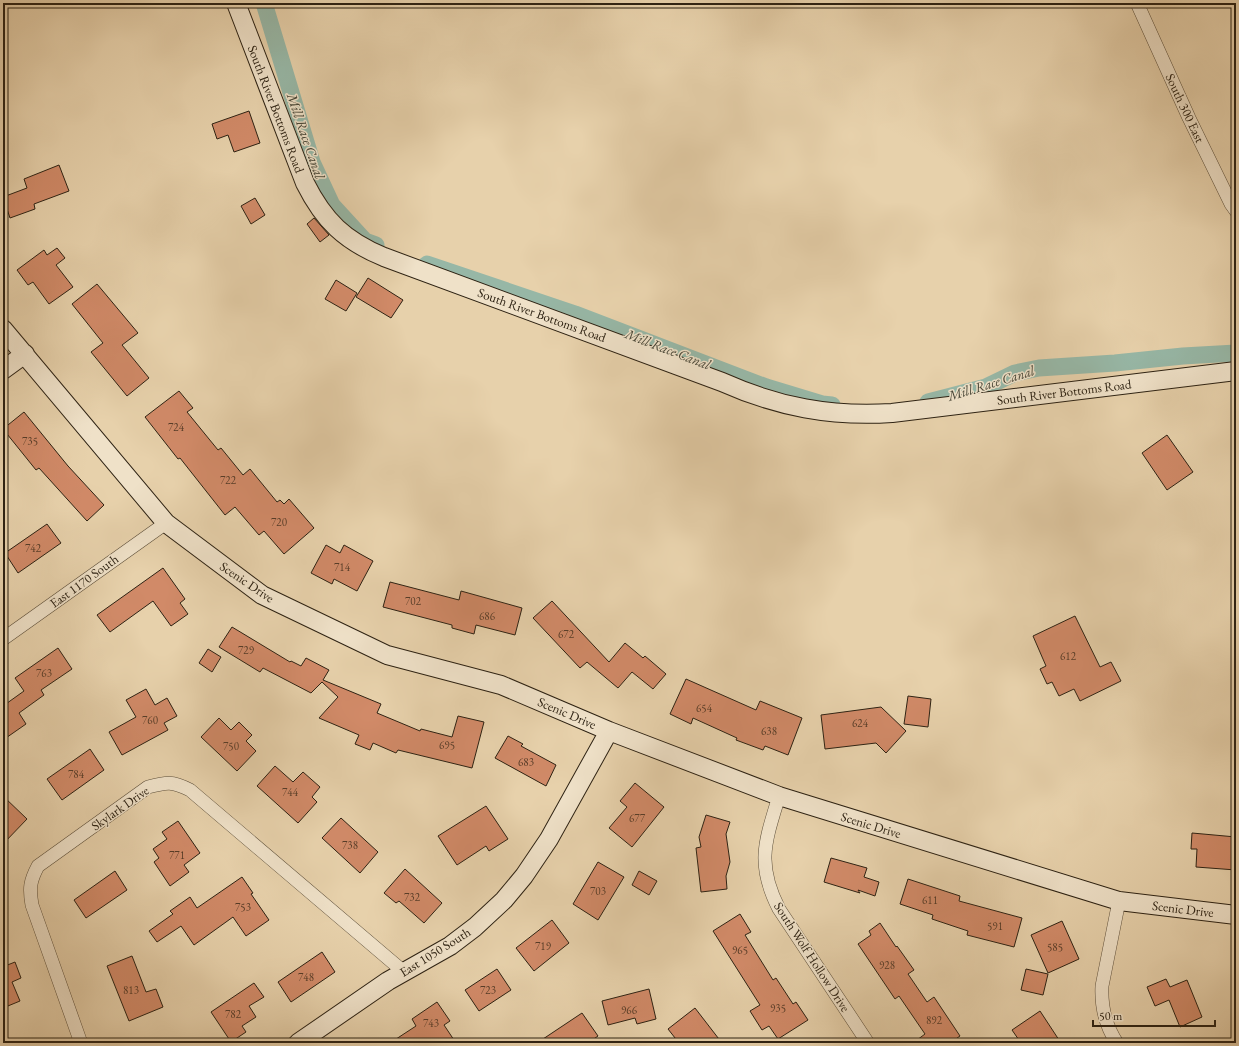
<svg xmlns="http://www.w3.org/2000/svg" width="1239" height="1046" font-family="'EB Garamond',serif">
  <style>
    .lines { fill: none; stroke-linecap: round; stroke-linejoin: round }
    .canal { stroke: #97b7a6; stroke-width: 17 }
    .building { fill: #d18a68; stroke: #2d2213 }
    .street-casing { stroke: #5c4e39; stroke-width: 14 }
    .secondary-casing { stroke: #2d2213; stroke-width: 20 }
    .street { stroke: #efe1c8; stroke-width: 13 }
    .secondary { stroke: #efe1c8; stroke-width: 18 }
    .labels { text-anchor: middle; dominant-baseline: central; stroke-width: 3; stroke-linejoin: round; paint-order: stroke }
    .number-label { font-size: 11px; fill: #563c28 }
    .street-label { font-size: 13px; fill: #2d2213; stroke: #efe1c8 }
    .water-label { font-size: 14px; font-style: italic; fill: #484738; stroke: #efe1c8 }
  </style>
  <rect width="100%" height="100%" fill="#e7d1ab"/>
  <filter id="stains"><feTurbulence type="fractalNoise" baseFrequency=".005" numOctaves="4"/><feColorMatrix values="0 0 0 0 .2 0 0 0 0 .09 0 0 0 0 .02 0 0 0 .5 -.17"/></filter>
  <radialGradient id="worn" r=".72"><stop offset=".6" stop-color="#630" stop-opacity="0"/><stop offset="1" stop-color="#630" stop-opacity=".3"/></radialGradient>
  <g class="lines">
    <path class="canal" d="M 264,3 L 312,162 L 332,205 L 365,241 L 376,245
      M 427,264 L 575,314 L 766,387 L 822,404 L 832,405
      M 928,402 L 986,387 L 1015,373 L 1039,368 L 1115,363 L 1183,356 L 1236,353"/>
  </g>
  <path class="building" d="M 249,111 L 260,143 L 234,152 L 228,135 L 217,139 L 212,124 Z
    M 59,165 L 69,191 L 34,204 L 35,209 L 10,218 L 3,197 L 27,188 L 24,179 Z
    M 255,198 L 265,215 L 251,224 L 241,206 Z
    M 314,218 L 329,235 L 320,242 L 307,224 Z
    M 57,248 L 65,258 L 56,265 L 73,287 L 49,304 L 33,282 L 28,285 L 17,270 L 44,250 L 47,255 Z
    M 368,278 L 403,300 L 391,318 L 356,297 Z
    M 336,280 L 357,293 L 346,311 L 325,299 Z
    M 97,284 L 138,333 L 122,345 L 149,378 L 127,396 L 91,352 L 103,343 L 72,304 Z
    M 179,391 L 193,408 L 187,412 L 218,450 L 221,448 L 243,475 L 250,469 L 277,502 L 280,500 L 284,504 L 289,499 L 314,528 L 284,554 L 264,531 L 259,535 L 235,507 L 225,515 L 180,458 L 178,459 L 145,417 Z
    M 24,412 L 68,466 L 104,505 L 87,521 L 39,468 L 36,470 L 3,429 Z
    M 1167,435 L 1193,472 L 1167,490 L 1142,453 Z
    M 47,524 L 61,543 L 18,573 L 5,553 Z
    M 326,545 L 340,553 L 344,545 L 373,561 L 357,591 L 334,579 L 332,584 L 311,573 Z
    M 163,568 L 185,599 L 180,603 L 188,614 L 171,626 L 153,601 L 110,632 L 97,615 Z
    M 390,582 L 459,600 L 461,591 L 522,608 L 515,635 L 476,625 L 474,634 L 452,628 L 452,625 L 383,607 Z
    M 552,601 L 609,662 L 625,643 L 643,658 L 645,656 L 666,674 L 653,689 L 632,672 L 618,688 L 587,662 L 580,668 L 533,618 Z
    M 1075,616 L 1100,667 L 1111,662 L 1121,681 L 1080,701 L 1074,689 L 1059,696 L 1052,682 L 1047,684 L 1040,669 L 1046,666 L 1033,636 Z
    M 232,627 L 290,662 L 291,661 L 301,666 L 306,658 L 329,670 L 323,680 L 381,704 L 377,713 L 420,731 L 421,729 L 452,737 L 458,716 L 484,722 L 472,768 L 398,750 L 396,753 L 373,743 L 370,750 L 355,744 L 359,735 L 319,718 L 338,697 L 322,682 L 311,693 L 263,668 L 260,672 L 219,647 Z
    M 58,648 L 72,669 L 41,690 L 44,695 L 19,713 L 26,724 L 3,740 L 3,706 L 24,691 L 15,678 Z
    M 208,649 L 221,657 L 212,672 L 199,663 Z
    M 686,679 L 756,710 L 760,701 L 802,718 L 788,755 L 765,746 L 763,750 L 736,740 L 737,738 L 693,718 L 691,724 L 670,714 Z
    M 146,689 L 155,705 L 167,698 L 177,716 L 164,723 L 168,730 L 122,755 L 109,732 L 136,717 L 126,700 Z
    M 908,696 L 931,699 L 928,727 L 904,724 Z
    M 881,707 L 906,731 L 886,753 L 876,743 L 825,749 L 821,715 Z
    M 219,718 L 231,730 L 239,722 L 252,735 L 246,741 L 256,751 L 237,771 L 201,737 Z
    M 508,736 L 523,744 L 521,746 L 556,765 L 546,786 L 495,758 Z
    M 90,749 L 104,770 L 62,800 L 47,779 Z
    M 275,766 L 293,782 L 303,772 L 320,787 L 312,797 L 317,802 L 298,823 L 257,786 Z
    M 635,783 L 664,807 L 632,847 L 609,828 L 627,807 L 620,801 Z
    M 3,796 L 27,819 L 3,844 Z
    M 486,806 L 508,839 L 489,851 L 486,846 L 457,865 L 438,836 Z
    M 706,815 L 730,822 L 726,834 L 730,862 L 726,876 L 727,889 L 701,892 L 696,848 L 701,847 L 699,837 Z
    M 341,818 L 378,852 L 360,873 L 322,838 Z
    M 178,821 L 200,853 L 184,865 L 189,872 L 170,886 L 154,862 L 159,858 L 153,849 L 167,839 L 162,832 Z
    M 1192,833 L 1236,837 L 1236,870 L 1196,867 L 1197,849 L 1191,849 Z
    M 831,858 L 867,868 L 864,877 L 879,882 L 875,896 L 858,890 L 860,893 L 824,882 Z
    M 598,862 L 624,877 L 598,920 L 573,904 Z
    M 405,869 L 442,903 L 424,923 L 399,901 L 396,903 L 384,893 Z
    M 115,871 L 127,890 L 86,918 L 74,900 Z
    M 639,871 L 657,881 L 649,895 L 632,885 Z
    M 242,877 L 253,893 L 251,894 L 269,920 L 246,936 L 233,917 L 194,945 L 181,926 L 157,942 L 149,931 L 173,914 L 170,911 L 190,897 L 197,908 Z
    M 908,879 L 960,896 L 959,901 L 1022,918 L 1014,947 L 967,935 L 968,931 L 932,919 L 933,915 L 900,904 Z
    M 740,914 L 751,932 L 745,935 L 773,980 L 776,978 L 793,1004 L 796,1002 L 808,1020 L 778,1039 L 769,1026 L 762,1030 L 750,1011 L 760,1005 L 713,931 Z
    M 552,920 L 569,943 L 534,971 L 516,948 Z
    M 1062,921 L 1079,959 L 1048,973 L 1031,935 Z
    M 880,923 L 896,947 L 897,946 L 914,970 L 908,974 L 927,1002 L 934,997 L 960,1036 L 950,1043 L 913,1043 L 925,1034 L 899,996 L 895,999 L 858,944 L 871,935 L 869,931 Z
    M 322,952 L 335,972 L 291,1002 L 278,982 Z
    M 132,956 L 146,992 L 156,989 L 163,1007 L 129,1021 L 107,966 Z
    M 3,961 L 5,966 L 15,962 L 21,978 L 12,982 L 20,1001 L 3,1008 Z
    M 497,969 L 511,990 L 479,1011 L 465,990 Z
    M 1026,969 L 1048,974 L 1043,995 L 1021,990 Z
    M 1166,979 L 1170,987 L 1187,980 L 1202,1017 L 1180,1027 L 1169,1000 L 1155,1006 L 1147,987 Z
    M 254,983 L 264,997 L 249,1006 L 256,1017 L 242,1026 L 246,1032 L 231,1042 L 211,1012 Z
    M 649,989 L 656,1019 L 637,1024 L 635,1018 L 608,1025 L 602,1001 Z
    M 437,1002 L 450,1021 L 444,1025 L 456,1043 L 390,1043 L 416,1026 L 412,1019 Z
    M 695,1008 L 722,1043 L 679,1043 L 668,1029 Z
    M 1040,1011 L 1061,1043 L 1021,1043 L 1012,1030 Z
    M 582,1013 L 598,1036 L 588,1043 L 537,1043 Z"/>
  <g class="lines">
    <g class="street-casing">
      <path id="street" d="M 1137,3 L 1189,118 L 1231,204 L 1236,211
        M 3,639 L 166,523
        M 779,796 C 765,842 756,864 779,909 L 868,1043
        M 81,1043 L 32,905 C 29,888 30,881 38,866 L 148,787 C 167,782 172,781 190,790 L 404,972
        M 1117,1043 C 1105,1025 1101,1007 1102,986 L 1119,901"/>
    </g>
    <g class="secondary-casing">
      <path id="secondary" d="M 236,3 L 305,183 C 324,221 345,241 384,257 L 722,382 C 778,407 831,417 892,413 L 1236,371
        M 3,329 L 166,523 L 262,595 L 387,655 L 501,685 L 609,731 L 779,796 L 1119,901 L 1236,915
        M 3,370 L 25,354
        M 298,1043 L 388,981 L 450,946 L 475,927 L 504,900 L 524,876 L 549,839 L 609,731"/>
    </g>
    <use href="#street" class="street"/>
    <use href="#secondary" class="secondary"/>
  </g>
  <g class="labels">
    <g class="number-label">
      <text x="176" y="427">724</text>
      <text x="30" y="441">735</text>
      <text x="228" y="480">722</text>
      <text x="279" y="522">720</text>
      <text x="33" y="548">742</text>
      <text x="342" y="567">714</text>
      <text x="413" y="601">702</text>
      <text x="487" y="616">686</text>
      <text x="566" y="634">672</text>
      <text x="246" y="650">729</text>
      <text x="1068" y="656">612</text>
      <text x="44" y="673">763</text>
      <text x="704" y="708">654</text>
      <text x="150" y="720">760</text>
      <text x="860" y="723">624</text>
      <text x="769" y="731">638</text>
      <text x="447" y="745">695</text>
      <text x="231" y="746">750</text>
      <text x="526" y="762">683</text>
      <text x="76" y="774">784</text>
      <text x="290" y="792">744</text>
      <text x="637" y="818">677</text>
      <text x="350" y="845">738</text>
      <text x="177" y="855">771</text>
      <text x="598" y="891">703</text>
      <text x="412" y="897">732</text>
      <text x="930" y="900">611</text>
      <text x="243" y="907">753</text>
      <text x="995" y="926">591</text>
      <text x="543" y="946">719</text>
      <text x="1055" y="947">585</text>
      <text x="740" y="950">965</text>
      <text x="887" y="965">928</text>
      <text x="306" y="977">748</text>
      <text x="131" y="990">813</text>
      <text x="488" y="990">723</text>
      <text x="778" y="1008">935</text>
      <text x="629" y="1010">966</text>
      <text x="233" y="1014">782</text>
      <text x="934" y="1020">892</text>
      <text x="431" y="1023">743</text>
    </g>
    <g class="street-label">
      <text transform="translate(1185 108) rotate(65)">South 300 East</text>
      <text transform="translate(276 109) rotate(69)">South River Bottoms Road</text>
      <text transform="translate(542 315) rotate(20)">South River Bottoms Road</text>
      <text transform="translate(1064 392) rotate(-7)">South River Bottoms Road</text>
      <text transform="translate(84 581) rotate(-36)">East 1170 South</text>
      <text transform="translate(247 582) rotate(34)">Scenic Drive</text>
      <text transform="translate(567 713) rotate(23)">Scenic Drive</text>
      <text transform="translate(120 808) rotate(-35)">Skylark Drive</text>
      <text transform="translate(871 825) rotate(17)">Scenic Drive</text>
      <text transform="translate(1183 909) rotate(7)">Scenic Drive</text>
      <text transform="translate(435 952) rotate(-32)">East 1050 South</text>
      <text transform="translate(812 957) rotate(57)">South Wolf Hollow Drive</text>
    </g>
    <g class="water-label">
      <text transform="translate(306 136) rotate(71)">Mill Race Canal</text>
      <text transform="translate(668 349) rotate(21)">Mill Race Canal</text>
      <text transform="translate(991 383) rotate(-17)">Mill Race Canal</text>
    </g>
  </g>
  <rect width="1239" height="1046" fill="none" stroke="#e7d1ab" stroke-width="16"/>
  <rect x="4" y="4" width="1231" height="1038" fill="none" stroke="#2d2213" stroke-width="2"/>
  <rect x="8" y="8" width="1223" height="1030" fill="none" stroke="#2d2213"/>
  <path d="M1093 1020v6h122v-6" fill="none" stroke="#2d2213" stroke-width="2"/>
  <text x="1099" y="1020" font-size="12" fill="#2d2213" stroke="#efe1c8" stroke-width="3" paint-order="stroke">50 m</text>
  <rect width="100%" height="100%" filter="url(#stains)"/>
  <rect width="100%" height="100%" fill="url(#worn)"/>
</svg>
